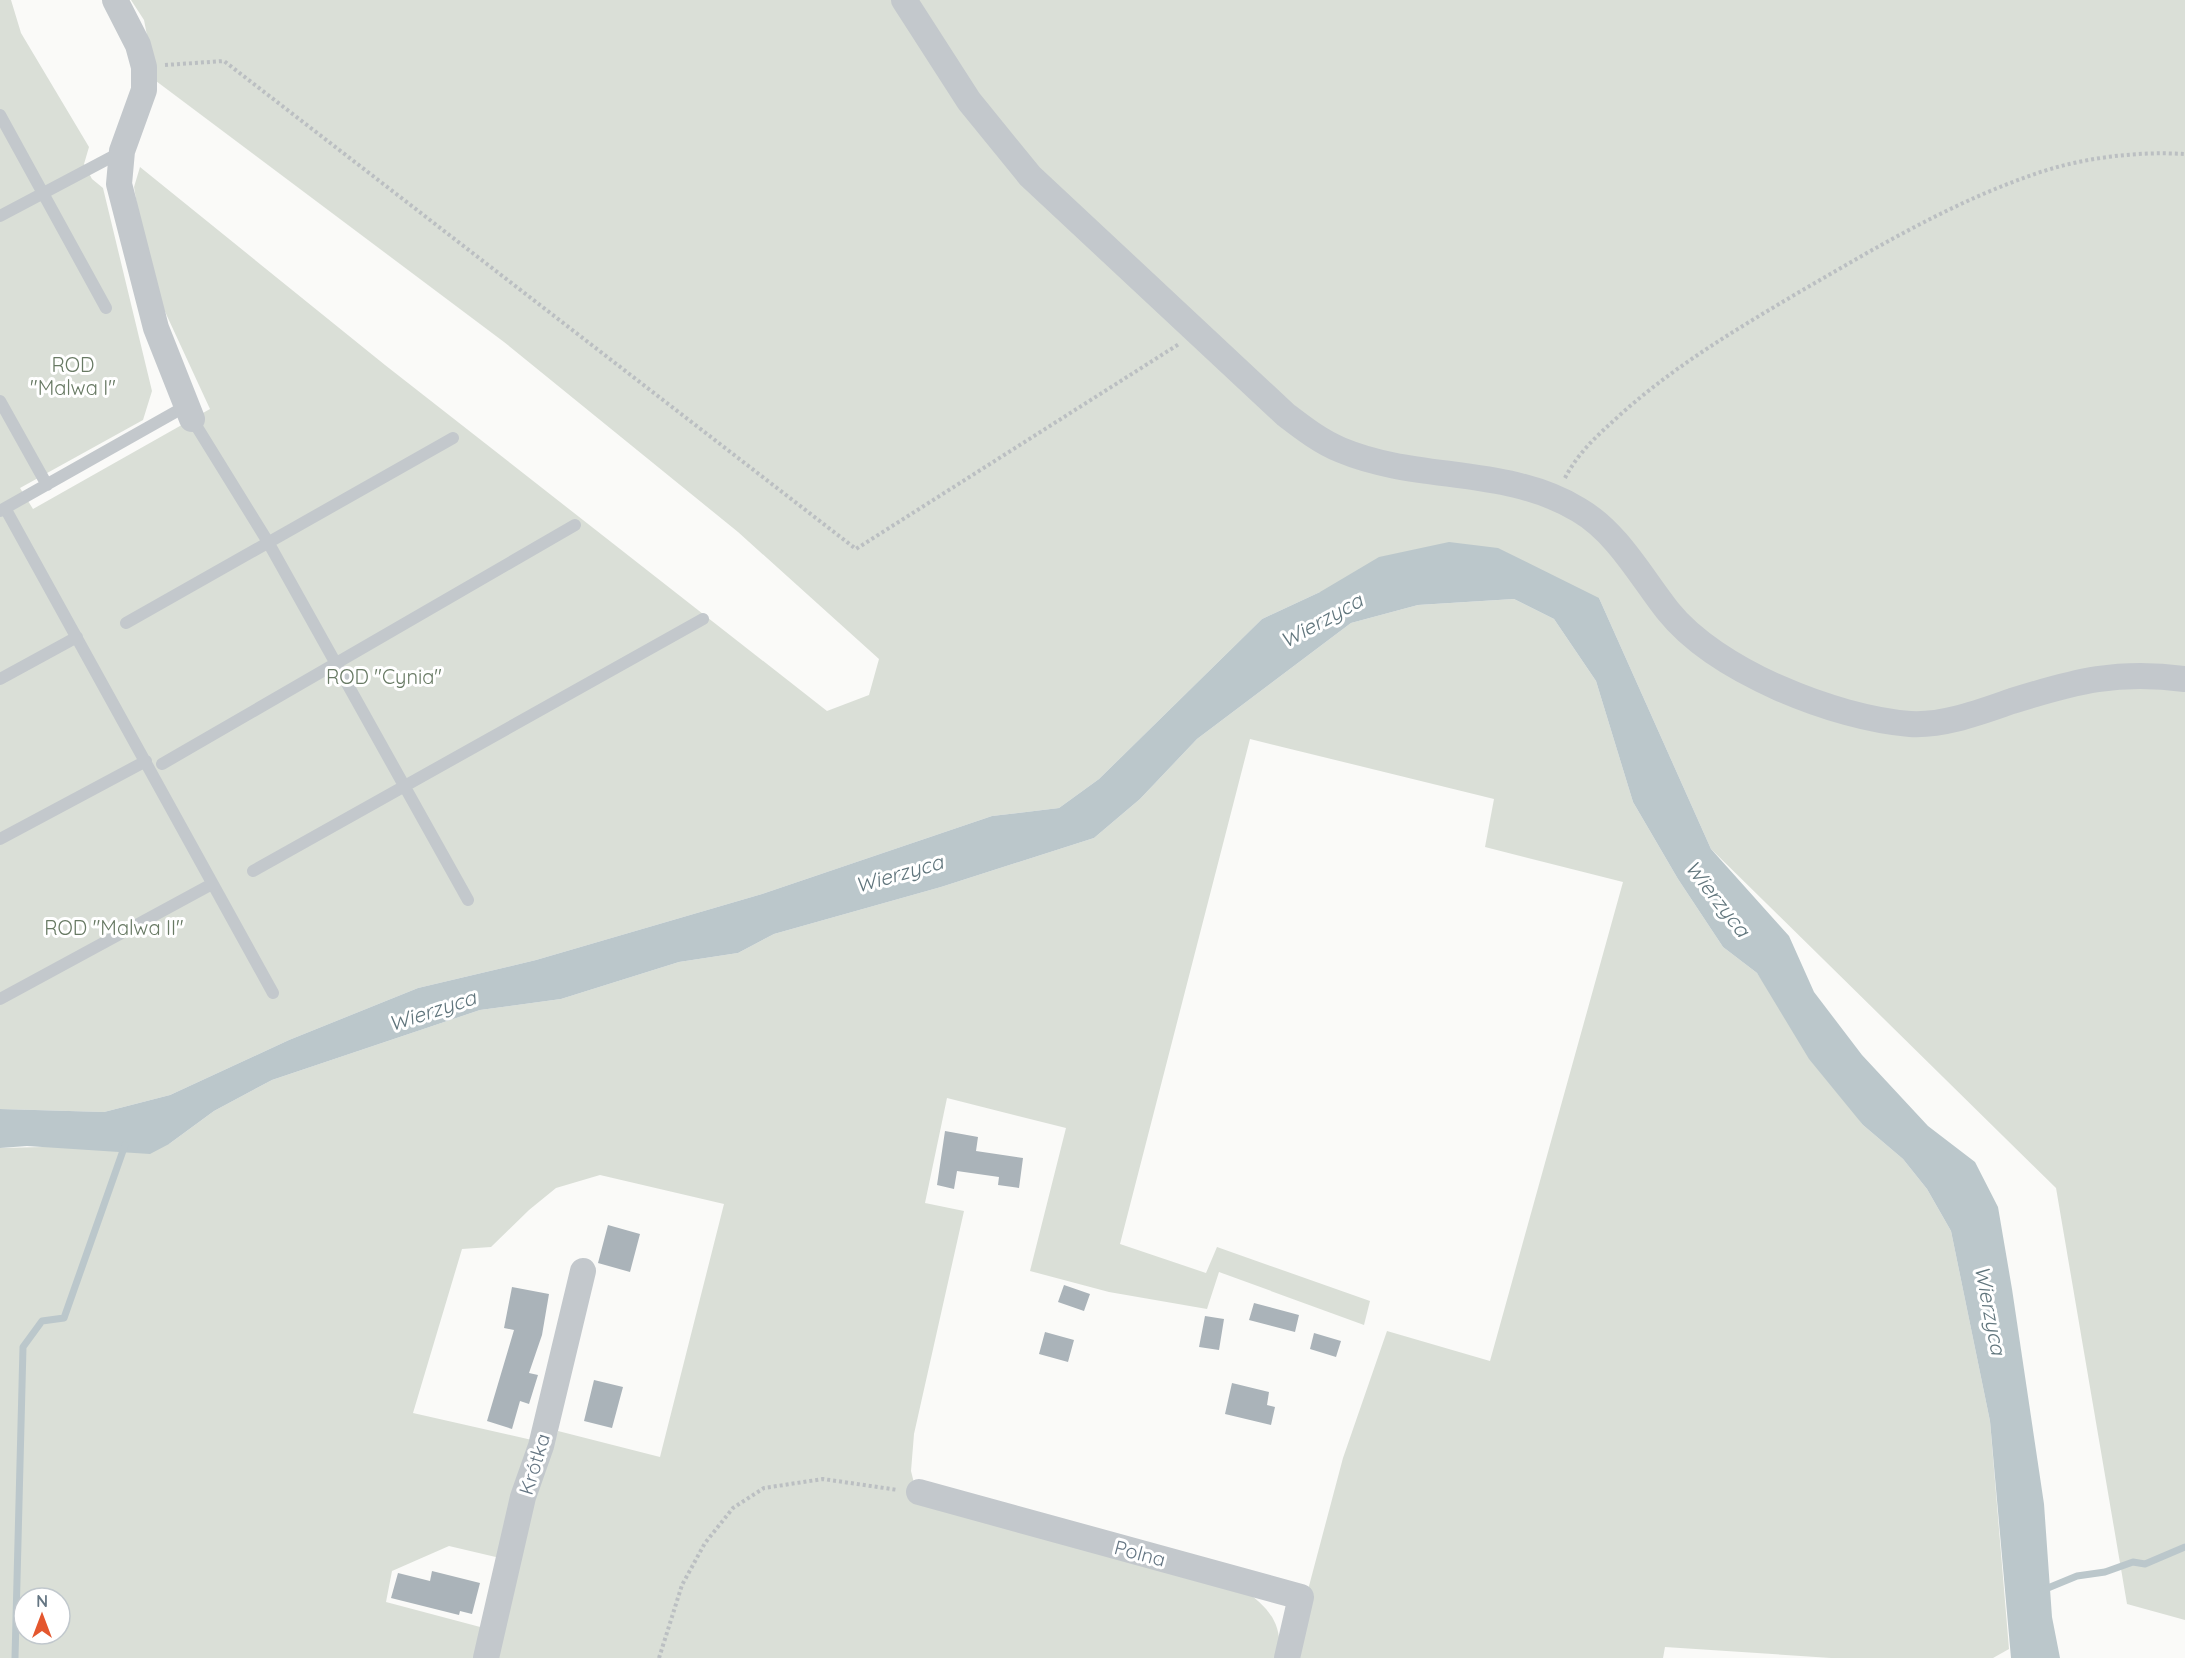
<svg xmlns="http://www.w3.org/2000/svg" width="2185" height="1658" font-family="Quicksand,sans-serif">
  <style>
    .green { fill: #dadfd7; fill-rule: evenodd }
    .water { fill: #bbc7cb }
    .lines { fill: none; stroke-linecap: round; stroke-linejoin: round }
    .stream { stroke: #bbc7cb; stroke-width: 7 }
    .building { fill: #aab3b9 }
    .path { stroke: #bbbfc2; stroke-width: 4; stroke-dasharray: 3 3; stroke-linecap: butt }
    .lane { stroke: #c3c8cc; stroke-width: 12 }
    .street { stroke: #c3c8cc; stroke-width: 26 }
    .labels { text-anchor: middle; dominant-baseline: central; stroke-width: 6; stroke-linejoin: round; paint-order: stroke }
    .park-label { font-size: 20px; fill: #687a64; stroke: #fff }
    .street-label { font-size: 20px; fill: #657683; stroke: #fff }
    .water-label { font-size: 21px; font-style: italic; fill: #60757c; stroke: #fff }
  </style>
  <rect width="100%" height="100%" fill="#fafaf8"/>
  <path class="green" d="M 0,0 L 11,0 L 21,33 L 89,147 L 84,164 L 92,179 L 103,188 L 152,391 L 143,420 L 20,488 L 33,509 L 210,409 L 149,277 L 134,187 L 140,167 L 385,365 L 827,711 L 869,695 L 879,659 L 738,532 L 504,342 L 156,81 L 144,20 L 131,0 L 2185,0 L 2185,1620 L 2127,1604 L 2056,1188 L 1711,849 L 1599,598 L 1320,592 L 1262,619 L 1099,779 L 1059,808 L 992,816 L 762,894 L 536,960 L 418,988 L 289,1040 L 170,1095 L 104,1112 L 0,1109 Z
    M 1514,599 L 1554,619 L 1596,681 L 1633,802 L 1678,879 L 1723,947 L 1757,973 L 1863,1125 L 1903,1159 L 1927,1189 L 1951,1231 L 1990,1421 L 2009,1649 L 1993,1658 L 1831,1658 L 1665,1647 L 1663,1658 L 1294,1658 L 1309,1586 L 1343,1458 L 1387,1331 L 1490,1361 L 1623,882 L 1485,847 L 1494,799 L 1250,739 L 1120,1244 L 1206,1273 L 1217,1247 L 1370,1301 L 1364,1325 L 1219,1272 L 1207,1309 L 1109,1292 L 1030,1271 L 1066,1128 L 947,1098 L 925,1203 L 964,1211 L 914,1434 L 911,1471 L 918,1499 L 1241,1587 C 1268,1608 1283,1621 1279,1658 L 493,1658 L 519,1544 L 558,1431 L 660,1457 L 724,1204 L 600,1175 L 556,1188 L 529,1210 L 491,1247 L 462,1249 L 413,1413 L 532,1440 L 500,1558 L 449,1546 L 392,1571 L 386,1602 L 484,1628 L 477,1658 L 0,1658 L 0,1148 L 169,1144 L 214,1111 L 272,1080 L 480,1010 L 561,999 L 679,962 L 738,953 L 774,934 L 941,887 L 1094,838 L 1140,799 L 1197,739 L 1351,623 L 1418,605 ZM 24,1598 L 60,1598 L 60,1634 L 24,1634 Z"/>
  <path class="water" d="M 1449,542 L 1498,548 L 1599,598 L 1711,849 L 1789,936 L 1814,992 L 1862,1055 L 1928,1126 L 1975,1162 L 1998,1207 L 2012,1289 L 2044,1504 L 2052,1617 L 2060,1658 L 2011,1658 L 1990,1421 L 1951,1231 L 1927,1189 L 1903,1159 L 1863,1125 L 1809,1059 L 1757,973 L 1723,947 L 1678,879 L 1633,802 L 1596,681 L 1554,619 L 1514,599 L 1418,605 L 1351,623 L 1197,739 L 1140,799 L 1094,838 L 941,887 L 774,934 L 738,953 L 679,962 L 561,999 L 480,1010 L 272,1080 L 214,1111 L 169,1144 L 150,1154 L 27,1146 L 0,1148 L 0,1109 L 104,1112 L 170,1095 L 289,1040 L 418,988 L 536,960 L 762,894 L 992,816 L 1059,808 L 1099,779 L 1262,619 L 1320,592 L 1379,557 Z"/>
  <g class="lines">
    <path class="stream" d="M 2043,1590 L 2077,1576 L 2105,1572 L 2133,1562 L 2145,1564 L 2185,1547
      M 15,1658 L 23,1347 L 42,1321 L 64,1318 L 125,1145"/>
  </g>
  <path class="building" d="M 945,1131 L 978,1137 L 976,1151 L 1023,1158 L 1019,1188 L 998,1185 L 999,1177 L 957,1171 L 954,1189 L 937,1185 Z
    M 608,1225 L 640,1234 L 630,1272 L 598,1263 Z
    M 1064,1285 L 1090,1294 L 1084,1311 L 1058,1302 Z
    M 512,1287 L 549,1294 L 542,1335 L 529,1373 L 538,1375 L 529,1404 L 520,1401 L 512,1429 L 487,1421 L 514,1330 L 504,1328 Z
    M 1254,1303 L 1299,1315 L 1295,1332 L 1249,1320 Z
    M 1205,1316 L 1224,1319 L 1219,1350 L 1199,1347 Z
    M 1045,1332 L 1074,1340 L 1068,1362 L 1039,1354 Z
    M 1314,1333 L 1341,1341 L 1336,1357 L 1310,1349 Z
    M 594,1380 L 623,1387 L 612,1428 L 584,1421 Z
    M 1232,1383 L 1269,1392 L 1267,1405 L 1275,1407 L 1271,1425 L 1225,1414 Z
    M 432,1571 L 480,1583 L 472,1614 L 460,1611 L 459,1615 L 391,1598 L 398,1573 L 430,1581 Z"/>
  <g class="lines">
    <path class="path" d="M 165,65 L 224,61 L 856,549 L 1179,344
      M 1565,478 C 1579,451 1599,434 1621,414 C 1677,364 1737,329 1801,291 C 1875,248 1951,203 2032,175 C 2079,158 2136,151 2185,154
      M 659,1658 L 682,1585 L 705,1543 L 733,1508 L 764,1488 L 823,1479 L 898,1490"/>
    <path class="lane" d="M 0,115 L 106,308
      M 0,216 L 121,152
      M 0,401 L 47,485
      M 192,419 L 268,542 L 468,900
      M 5,508 L 273,993
      M 0,511 L 186,406
      M 126,623 L 453,438
      M 0,679 L 77,637
      M 162,764 L 575,525
      M 0,839 L 146,761
      M 253,871 L 703,619
      M 0,999 L 212,884"/>
    <path class="street" d="M 115,0 L 138,45 L 144,67 L 144,90 L 122,151 L 119,184 L 156,328 L 192,419
      M 904,0 L 969,101 L 1030,176 L 1286,415 C 1303,428 1321,442 1341,450 C 1417,482 1507,466 1579,510 C 1618,533 1641,577 1668,611 C 1716,671 1834,718 1910,724 C 1944,726 1980,712 2012,701 C 2076,681 2118,670 2185,679
      M 919,1492 L 1301,1597 L 1287,1658
      M 486,1658 L 523,1497 L 541,1446 L 583,1271"/>
  </g>
  <g class="labels">
    <g class="park-label">
      <text x="73" y="364">ROD<tspan x="73" dy="23">"Malwa I"</tspan></text>
      <text x="384" y="676">ROD "Cynia"</text>
      <text x="114" y="927">ROD "Malwa II"</text>
    </g>
    <g class="street-label">
      <text transform="translate(534 1464) rotate(-73)">Krótka</text>
      <text transform="translate(1140 1553) rotate(15)">Polna</text>
    </g>
    <g class="water-label">
      <text transform="translate(1321 620) rotate(-29)">Wierzyca</text>
      <text transform="translate(899 873) rotate(-16)">Wierzyca</text>
      <text transform="translate(1718 898) rotate(52)">Wierzyca</text>
      <text transform="translate(432 1010) rotate(-18)">Wierzyca</text>
      <text transform="translate(1991 1310) rotate(79)">Wierzyca</text>
    </g>
  </g>
  <g transform="translate(42 1616)"><circle r="28" fill="#ffffff" stroke="#c1c8cd" stroke-width="1.5"/>
  <path d="M0-4.5L10 22L0 15L-10 22Z" fill="#e4572e"/>
  <text y="-9" font-size="16" font-weight="bold" text-anchor="middle" fill="#657683">N</text>
  </g>
</svg>
